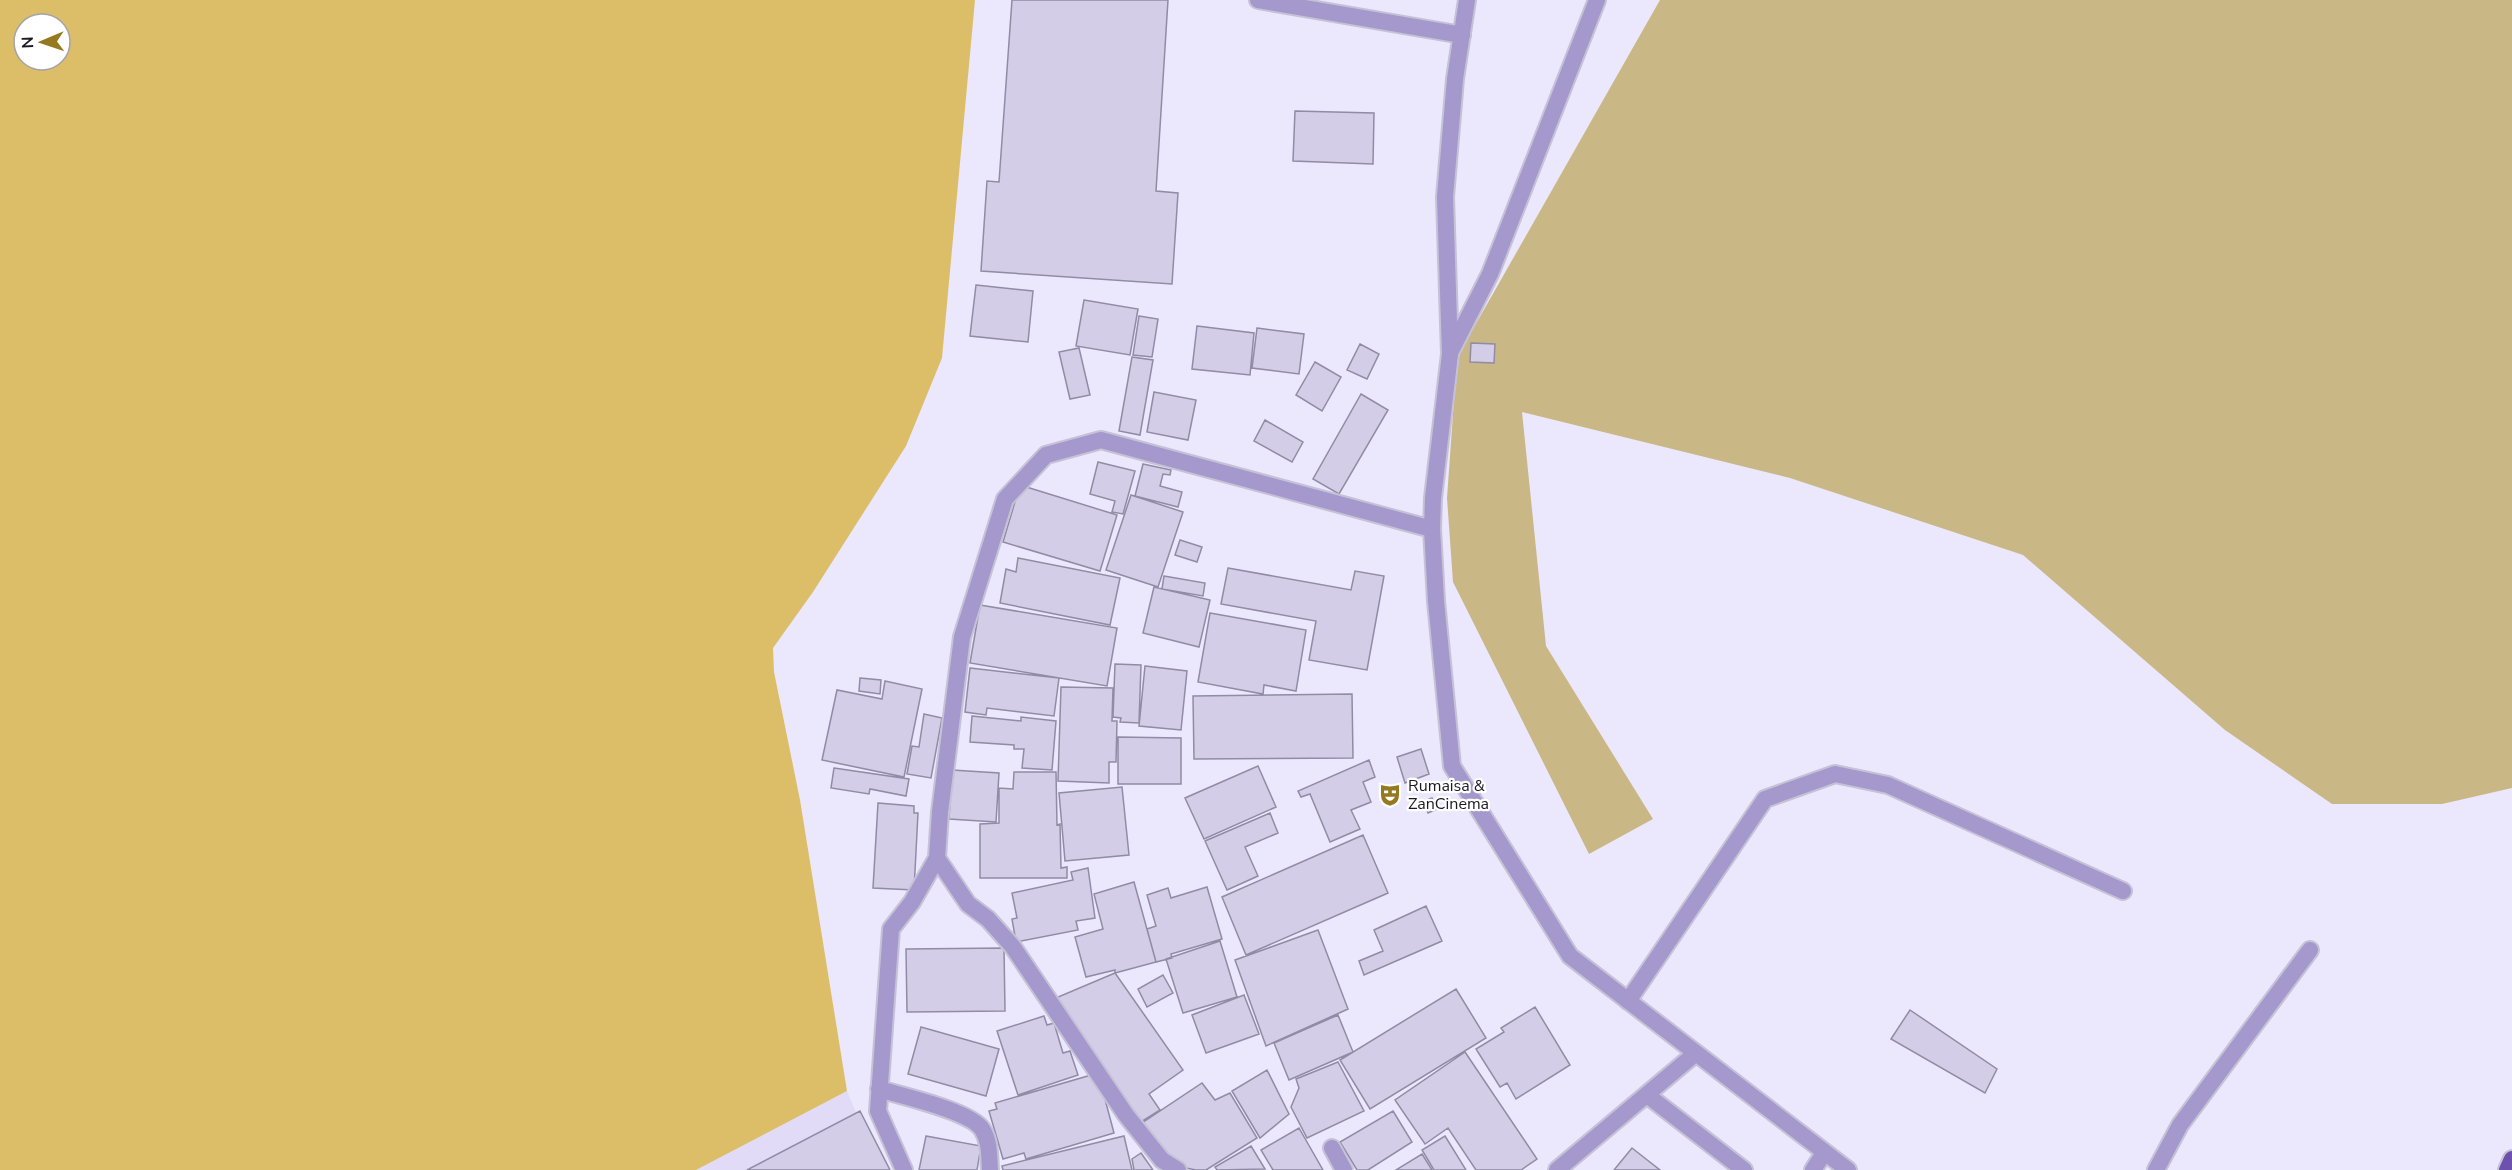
<svg xmlns="http://www.w3.org/2000/svg" width="2512" height="1170" font-family="'Nunito Sans',sans-serif">
  <style>
    .built { fill: #e1dbf7 }
    .green { fill: #c9b886 }
    .water { fill: #dcbe68; fill-rule: evenodd }
    .building { fill: #d3cde8; stroke: #918ba5; stroke-width: 1.5 }
    .lines { fill: none; stroke-linecap: round; stroke-linejoin: round }
    .service-casing { stroke: #c6c2d6; stroke-width: 20 }
    .minor-casing { stroke: #c6c2d6; stroke-width: 20 }
    .primary-casing { stroke: #c6c2d6; stroke-width: 20 }
    .service { stroke: #a598cd; stroke-width: 16 }
    .minor { stroke: #a598cd; stroke-width: 16 }
    .primary { stroke: #6e50af; stroke-width: 16 }
    .labels { text-anchor: middle; dominant-baseline: central; stroke-width: 4.5; stroke-linejoin: round; paint-order: stroke }
    .poi-label { font-size: 16px; fill: #1b1922; stroke: #fff; text-anchor: start }
  </style>
  <rect width="100%" height="100%" fill="#ebe7fd"/>
  <path class="built" d="M 847,1091 L 880,1170 L 696,1170 Z"/>
  <path class="green" d="M 1660,0 L 2512,0 L 2512,788 L 2442,804 L 2332,804 L 2225,730 L 2023,555 L 1790,478 L 1522,412 L 1546,646 L 1653,819 L 1589,854 L 1453,582 L 1447,498 L 1457,357 Z"/>
  <path class="water" d="M 0,0 L 975,0 L 942,358 L 906,446 L 813,592 L 773,648 L 774,672 L 800,800 L 847,1091 L 696,1170 L 0,1170 ZM 24,24 L 60,24 L 60,60 L 24,60 Z"/>
  <path class="building" d="M 1012,0 L 1168,0 L 1156,191 L 1178,193 L 1172,284 L 981,271 L 987,181 L 999,182 Z
    M 1295,111 L 1374,113 L 1373,164 L 1293,161 Z
    M 976,285 L 1033,291 L 1028,342 L 970,336 Z
    M 1084,300 L 1138,309 L 1130,355 L 1076,346 Z
    M 1139,316 L 1158,319 L 1152,357 L 1133,355 Z
    M 1197,326 L 1254,333 L 1250,375 L 1192,369 Z
    M 1257,328 L 1304,334 L 1299,374 L 1252,368 Z
    M 1471,343 L 1495,344 L 1494,363 L 1470,362 Z
    M 1360,344 L 1379,354 L 1367,379 L 1347,370 Z
    M 1079,348 L 1090,395 L 1070,399 L 1059,352 Z
    M 1132,357 L 1153,360 L 1140,435 L 1119,431 Z
    M 1315,362 L 1341,377 L 1322,411 L 1296,395 Z
    M 1154,392 L 1196,400 L 1188,440 L 1147,432 Z
    M 1361,394 L 1388,410 L 1339,494 L 1313,479 Z
    M 1265,420 L 1303,442 L 1292,462 L 1254,441 Z
    M 1098,462 L 1135,471 L 1123,514 L 1112,512 L 1115,501 L 1090,494 Z
    M 1143,464 L 1171,470 L 1170,475 L 1163,474 L 1160,486 L 1182,492 L 1178,507 L 1135,496 Z
    M 1020,485 L 1117,515 L 1100,571 L 1003,542 Z
    M 1131,495 L 1183,512 L 1158,587 L 1106,570 Z
    M 1180,540 L 1202,547 L 1197,562 L 1175,555 Z
    M 1018,558 L 1120,578 L 1110,625 L 1000,603 L 1006,569 L 1016,572 Z
    M 1228,568 L 1351,590 L 1355,571 L 1384,576 L 1367,670 L 1309,660 L 1316,621 L 1221,604 Z
    M 1164,576 L 1205,583 L 1203,596 L 1162,589 Z
    M 1154,587 L 1210,600 L 1199,647 L 1143,633 Z
    M 980,605 L 1117,628 L 1107,686 L 970,663 Z
    M 1210,613 L 1306,630 L 1296,691 L 1264,685 L 1263,694 L 1198,682 Z
    M 1115,664 L 1141,665 L 1139,723 L 1120,722 L 1121,718 L 1113,717 Z
    M 1145,666 L 1187,671 L 1181,730 L 1139,726 Z
    M 970,668 L 1059,678 L 1054,716 L 987,708 L 986,715 L 965,712 Z
    M 860,678 L 881,680 L 880,694 L 859,691 Z
    M 885,681 L 922,689 L 904,777 L 822,760 L 837,690 L 882,699 Z
    M 1061,687 L 1113,688 L 1112,721 L 1117,721 L 1116,762 L 1109,762 L 1109,783 L 1058,781 Z
    M 1352,694 L 1353,758 L 1194,759 L 1193,696 Z
    M 924,714 L 942,718 L 931,778 L 907,774 L 912,746 L 919,747 Z
    M 972,716 L 1021,721 L 1021,717 L 1056,721 L 1052,770 L 1022,768 L 1024,749 L 1014,749 L 1014,745 L 970,742 Z
    M 1118,737 L 1181,738 L 1181,784 L 1118,784 Z
    M 1421,749 L 1429,774 L 1405,783 L 1397,757 Z
    M 1369,760 L 1375,777 L 1363,782 L 1371,802 L 1351,810 L 1360,829 L 1330,842 L 1310,794 L 1301,797 L 1298,791 Z
    M 1258,766 L 1276,807 L 1204,839 L 1185,798 Z
    M 834,768 L 909,779 L 906,796 L 870,789 L 869,794 L 831,788 Z
    M 952,770 L 999,773 L 996,822 L 949,819 Z
    M 1014,772 L 1056,772 L 1057,825 L 1060,824 L 1061,868 L 1067,867 L 1067,878 L 980,878 L 980,824 L 999,823 L 999,788 L 1013,789 Z
    M 1122,787 L 1129,855 L 1065,861 L 1059,793 Z
    M 1432,798 L 1437,809 L 1428,813 L 1424,801 Z
    M 878,803 L 914,806 L 914,813 L 918,813 L 914,890 L 873,888 Z
    M 1270,813 L 1278,833 L 1245,847 L 1258,876 L 1227,890 L 1205,841 Z
    M 1363,835 L 1388,893 L 1246,955 L 1222,897 Z
    M 1088,868 L 1095,918 L 1076,921 L 1078,930 L 1016,942 L 1012,919 L 1017,918 L 1012,893 L 1073,880 L 1071,872 Z
    M 1134,882 L 1156,962 L 1115,973 L 1115,970 L 1086,977 L 1075,937 L 1103,929 L 1094,894 Z
    M 1207,887 L 1222,939 L 1171,954 L 1172,958 L 1156,962 L 1147,929 L 1156,926 L 1147,895 L 1168,888 L 1171,898 Z
    M 1426,906 L 1442,941 L 1364,975 L 1359,961 L 1383,951 L 1374,930 Z
    M 1318,930 L 1348,1009 L 1266,1046 L 1235,960 Z
    M 1220,941 L 1237,997 L 1183,1013 L 1166,959 Z
    M 1004,948 L 1005,1011 L 907,1012 L 906,949 Z
    M 1115,973 L 1183,1070 L 1149,1094 L 1160,1110 L 1141,1122 L 1096,1055 L 1051,1000 Z
    M 1163,975 L 1173,993 L 1147,1007 L 1138,989 Z
    M 1456,989 L 1486,1038 L 1370,1109 L 1340,1060 Z
    M 1244,995 L 1259,1034 L 1206,1053 L 1192,1015 Z
    M 1535,1007 L 1570,1065 L 1516,1099 L 1507,1083 L 1500,1087 L 1476,1049 L 1504,1032 L 1501,1028 Z
    M 1910,1010 L 1997,1069 L 1985,1093 L 1891,1039 Z
    M 1338,1015 L 1353,1052 L 1289,1080 L 1274,1043 Z
    M 1044,1016 L 1047,1025 L 1054,1023 L 1063,1053 L 1070,1051 L 1078,1075 L 1018,1095 L 997,1031 Z
    M 921,1027 L 999,1049 L 986,1096 L 908,1074 Z
    M 1465,1052 L 1537,1159 L 1521,1170 L 1476,1170 L 1448,1128 L 1425,1144 L 1395,1100 Z
    M 1338,1062 L 1364,1111 L 1307,1138 L 1291,1107 L 1299,1088 L 1296,1079 Z
    M 1267,1070 L 1289,1114 L 1260,1138 L 1232,1091 Z
    M 1098,1073 L 1114,1133 L 1026,1159 L 1024,1153 L 1003,1159 L 989,1111 L 997,1109 L 995,1103 Z
    M 1202,1083 L 1215,1100 L 1230,1093 L 1257,1138 L 1206,1170 L 1196,1170 L 1186,1168 L 1169,1157 L 1142,1123 Z
    M 860,1111 L 890,1170 L 747,1170 Z
    M 1393,1111 L 1412,1142 L 1368,1170 L 1357,1170 L 1340,1142 Z
    M 1299,1128 L 1323,1170 L 1273,1170 L 1261,1150 Z
    M 926,1136 L 981,1146 L 977,1170 L 919,1170 Z
    M 1124,1136 L 1132,1170 L 1003,1170 L 1002,1166 Z
    M 1445,1136 L 1466,1170 L 1434,1170 L 1422,1150 Z
    M 1251,1146 L 1265,1169 L 1217,1170 L 1215,1167 Z
    M 1632,1148 L 1660,1170 L 1614,1170 Z
    M 1141,1153 L 1153,1170 L 1134,1170 L 1132,1159 Z
    M 1422,1154 L 1432,1170 L 1396,1170 Z"/>
  <g class="lines">
    <g class="service-casing">
      <path id="service" d="M 1258,0 L 1462,35
        M 1628,1001 L 1765,799 L 1835,774 L 1888,785 L 2123,891
        M 1647,1095 L 1744,1170
        M 1813,1170 L 1824,1153
        M 2156,1170 L 2180,1125 L 2310,950"/>
    </g>
    <g class="minor-casing">
      <path id="minor" d="M 1467,0 L 1455,79 L 1445,197 L 1450,354 L 1433,498 L 1432,529 L 1436,601 L 1452,766 L 1570,956 L 1848,1170
        M 1451,351 L 1490,274 L 1597,0
        M 879,1089 C 902,1096 970,1111 982,1129 C 990,1141 989,1156 990,1170
        M 1332,1148 L 1344,1170
        M 904,1170 L 878,1111 L 891,929 L 912,902 L 937,858
        M 1178,1170 L 1162,1160 L 1126,1115 L 1013,947 L 988,919 L 968,904 L 937,858 L 940,812 L 962,637 L 1005,499 L 1046,455 L 1101,440 L 1432,529
        M 1557,1170 L 1696,1053"/>
    </g>
    <g class="primary-casing">
      <path id="primary" d="M 2507,1170 L 2512,1159"/>
    </g>
    <use href="#service" class="service"/>
    <use href="#minor" class="minor"/>
    <use href="#primary" class="primary"/>
  </g>
  <defs>
    <g id="theatre-bare" transform="scale(1.8)"><path d="M-5-5.5Q0-4 5-5.5V0Q5 5 0 6Q-5 5-5 0ZM-3.3-2.5H-1v1.5H-3.3ZM1-2.5H3.3v1.5H1ZM-2.8 1Q0 5.5 2.8 1Z" fill="#947920" stroke="#fff" stroke-width="2.5" paint-order="stroke"/></g>
  </defs>
  <g fill-rule="evenodd">
    <use href="#theatre-bare" x="1390" y="795"/>
  </g>
  <g class="labels">
    <g class="poi-label">
      <text x="1408" y="786">Rumaisa &amp;<tspan x="1408" dy="18">ZanCinema</tspan></text>
    </g>
  </g>
  <g transform="translate(42 42) rotate(268)"><circle r="28" fill="#ffffff" stroke="#a4a3a7" stroke-width="1.5"/>
  <path d="M0-4.5L10 22L0 15L-10 22Z" fill="#947920"/>
  <text y="-9" font-size="16" font-weight="bold" text-anchor="middle" fill="#1b1922">N</text>
  </g>
</svg>
